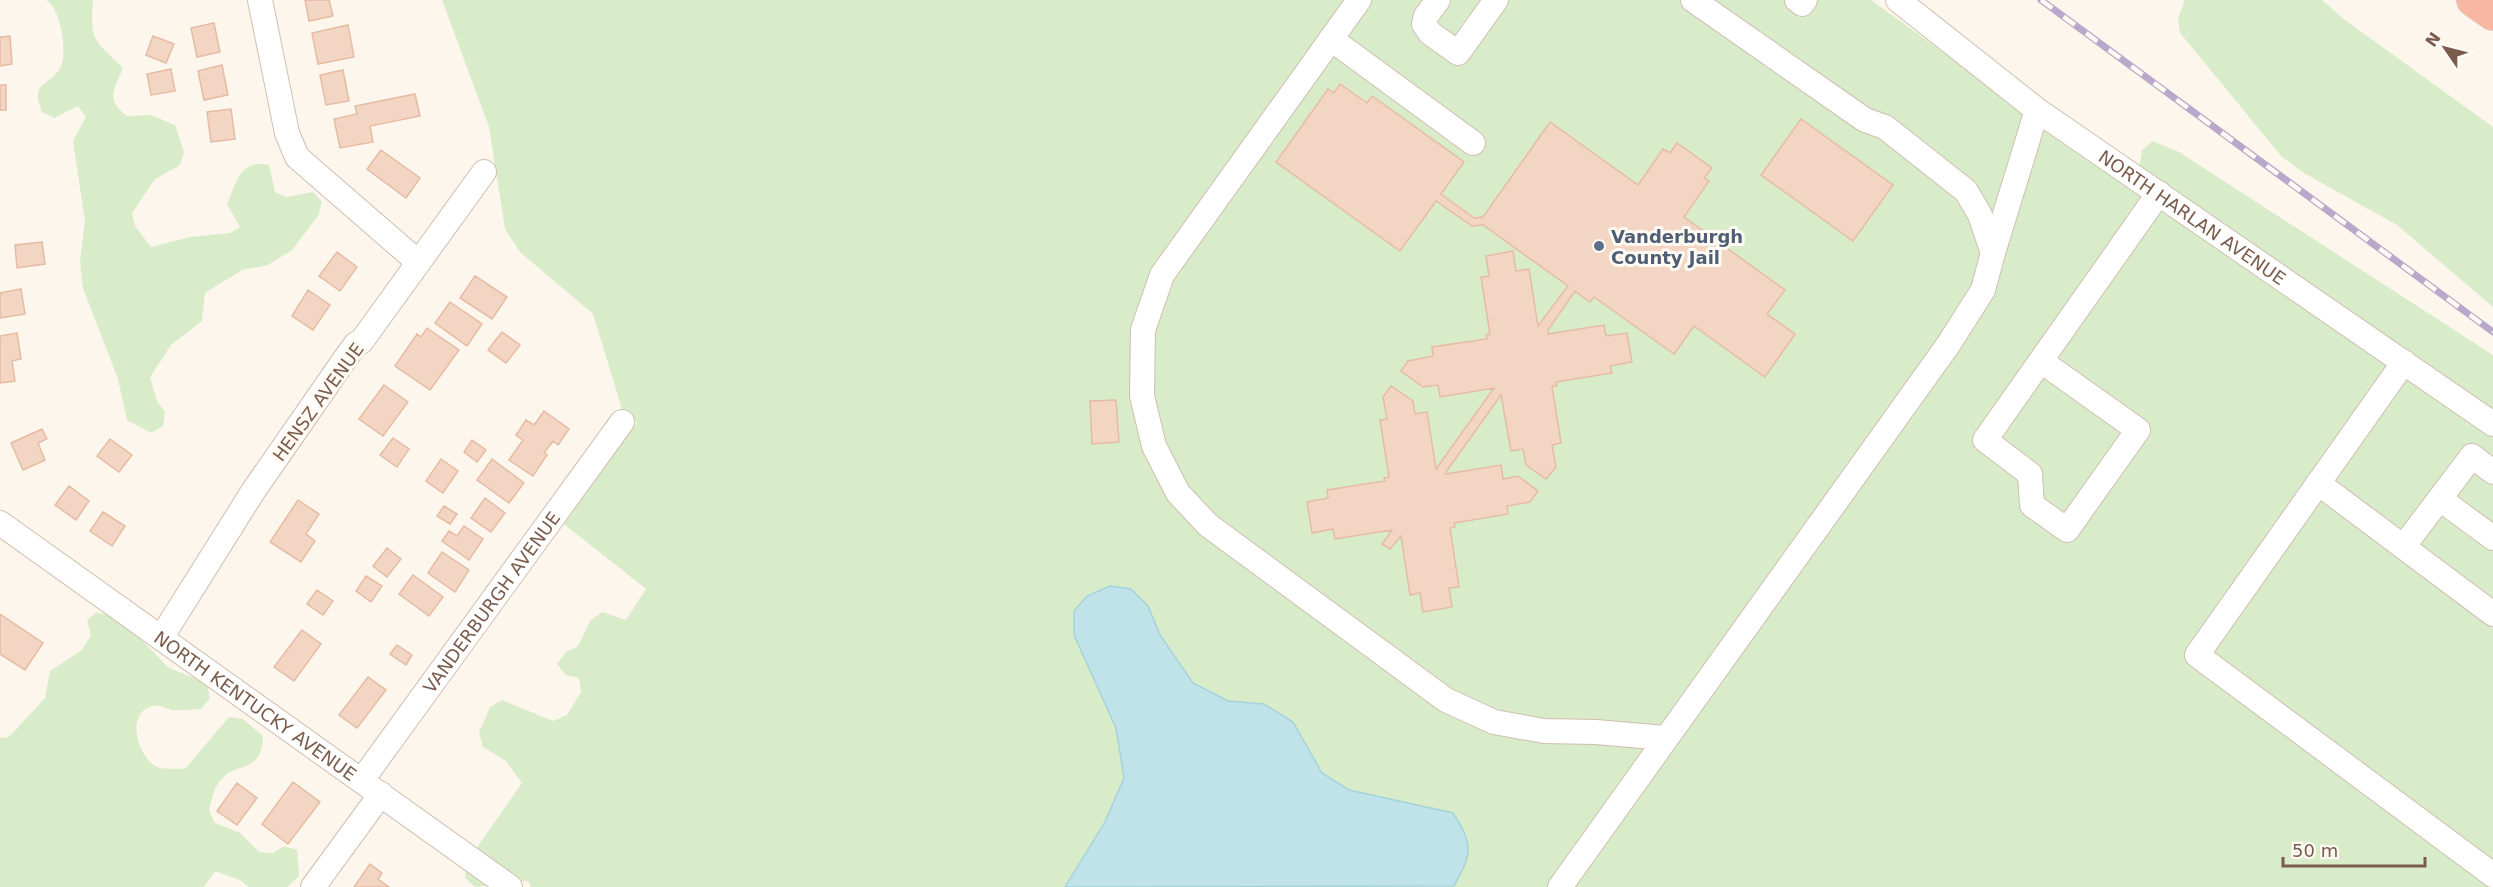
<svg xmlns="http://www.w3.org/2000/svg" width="2493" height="887" font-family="'DejaVu Sans',sans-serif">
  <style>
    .green { fill: #d8ecc9 }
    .water { fill: #bfe3e8; stroke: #a5d3da; stroke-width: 1.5 }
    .building { fill: #f3d5c3; stroke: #e6bba3; stroke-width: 1.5 }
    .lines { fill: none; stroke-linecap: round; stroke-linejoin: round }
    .minor-casing { stroke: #d1beb0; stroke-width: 26 }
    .highway-casing { stroke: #dad1cd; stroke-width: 34 }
    .minor { stroke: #fff; stroke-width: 24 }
    .highway { stroke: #f7b7a3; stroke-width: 33 }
    .rail-casing { stroke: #b9a8c9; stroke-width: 7 }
    .rail { stroke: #fffaf3; stroke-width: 4.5; stroke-dasharray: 14; stroke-linecap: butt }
    .service-dot { fill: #5c6f8a; stroke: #fffaf3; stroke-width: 2 }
    .labels { text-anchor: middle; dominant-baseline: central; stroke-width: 6; stroke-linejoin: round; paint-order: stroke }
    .street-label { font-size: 18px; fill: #7a5c4d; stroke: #fffaf3 }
    .service-label { font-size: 18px; font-weight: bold; fill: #4e5e75; stroke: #fffaf3; text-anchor: start }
  </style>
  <rect width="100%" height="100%" fill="#fdf6ec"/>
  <path class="green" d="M 46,0 L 93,0 C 90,43 94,39 123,68 C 114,90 105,99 127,116 L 151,115 L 175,125 L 184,152 L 180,165 L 155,179 L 132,213 L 135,226 L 151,247 L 190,237 L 230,233 L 240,227 L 227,204 C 237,182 240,159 269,165 L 275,192 L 287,197 L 313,192 L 322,202 L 318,216 L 292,250 L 268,265 L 242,270 L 205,293 L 202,321 L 171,345 L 150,377 L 157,401 L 165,412 L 163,426 L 151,433 L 127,420 L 118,379 L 83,288 L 80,261 L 85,221 L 73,141 L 86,117 L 78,106 L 54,118 L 42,112 C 30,83 46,88 59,70 C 69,56 61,7 46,0 Z
    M 442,0 L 1871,0 L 2116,177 L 2140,163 L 2142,150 L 2153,141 L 2179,152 L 2493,355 L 2493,887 L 1450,887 L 1454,886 L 1453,813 L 1349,790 L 1322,773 L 1292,722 L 1264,704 L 1228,701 L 1193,683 L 1160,635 L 1148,606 L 1074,635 L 1116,728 L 1124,778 L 1105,822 L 1065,887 L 531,887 L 528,881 L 475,887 L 465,878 L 466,863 L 522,783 L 506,761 L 483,747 L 479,733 L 490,707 L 502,700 L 553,721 L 567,715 L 581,692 L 579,678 L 566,675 L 557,664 L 566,652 L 578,646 L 590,621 L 602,612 L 626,620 L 646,589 L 564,524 L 637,422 L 631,420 L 622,409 L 593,314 L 520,252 L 505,229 L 489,127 Z
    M 2185,0 L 2322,0 L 2345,20 L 2493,127 L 2493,307 L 2397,225 L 2304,173 L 2282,157 L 2180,33 L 2178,19 Z
    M 96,612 L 121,619 L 169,668 L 207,683 L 210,698 L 201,709 C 192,709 182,711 173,710 C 163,708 157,702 147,708 C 126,720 140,759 157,767 C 164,770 178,768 185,769 L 229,717 L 243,719 L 263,736 C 262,777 233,759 218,784 C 213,791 211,802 209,811 L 215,823 L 240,833 L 259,852 L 273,853 L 284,846 L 297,850 L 299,876 L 287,887 L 249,887 L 240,880 L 215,871 L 204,887 L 0,887 L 0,738 L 9,737 L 45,698 L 50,671 L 82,650 L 91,635 L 87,621 Z"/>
  <path class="water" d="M 1110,586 L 1131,589 L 1148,606 L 1160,635 L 1193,683 L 1228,701 L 1264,704 L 1293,722 L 1322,773 L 1349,790 L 1453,813 C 1474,846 1472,853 1454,886 L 1065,887 L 1105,822 L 1124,778 L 1116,728 L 1074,635 L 1074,611 L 1087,596 Z"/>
  <path class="building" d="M 305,0 L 329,0 L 333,16 L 309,21 Z
    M 214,23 L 220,52 L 197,57 L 191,28 Z
    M 348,25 L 354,57 L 318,64 L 312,33 Z
    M 10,36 L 12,64 L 0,66 L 0,37 Z
    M 153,36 L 174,44 L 166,63 L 146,55 Z
    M 222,65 L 228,95 L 204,100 L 198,71 Z
    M 171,69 L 175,91 L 151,95 L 147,74 Z
    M 343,70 L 349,101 L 326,105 L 320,75 Z
    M 1340,84 L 1367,103 L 1372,96 L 1464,162 L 1441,194 L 1474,218 L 1483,217 L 1550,122 L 1638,185 L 1663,149 L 1670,153 L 1677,143 L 1712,168 L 1704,178 L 1709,181 L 1684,217 L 1785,290 L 1767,314 L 1795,334 L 1765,377 L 1694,326 L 1674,354 L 1594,297 L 1590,302 L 1575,291 L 1548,330 L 1548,334 L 1604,325 L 1606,336 L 1627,333 L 1632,362 L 1610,366 L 1612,373 L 1556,382 L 1557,386 L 1552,386 L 1561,443 L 1552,445 L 1556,467 L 1546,479 L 1526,465 L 1523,449 L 1511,451 L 1501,395 L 1446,472 L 1446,474 L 1501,465 L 1503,479 L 1518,476 L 1538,491 L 1530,502 L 1507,506 L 1508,514 L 1454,523 L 1455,527 L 1450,528 L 1459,587 L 1449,588 L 1452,607 L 1423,612 L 1420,593 L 1410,595 L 1401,536 L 1390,549 L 1382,544 L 1392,530 L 1335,539 L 1333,529 L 1312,533 L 1307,502 L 1328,498 L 1327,490 L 1385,481 L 1384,478 L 1389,477 L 1380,420 L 1387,419 L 1383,397 L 1391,386 L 1413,401 L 1415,414 L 1427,412 L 1436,469 L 1494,388 L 1440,397 L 1438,385 L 1423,387 L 1401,371 L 1408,361 L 1433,356 L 1432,347 L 1487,339 L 1486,335 L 1490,334 L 1481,277 L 1489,276 L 1486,256 L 1513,251 L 1516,271 L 1529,269 L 1538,326 L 1568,286 L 1483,225 L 1472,226 L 1436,201 L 1400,251 L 1276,162 L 1328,89 L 1334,93 Z
    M 0,85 L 6,85 L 6,110 L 0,110 Z
    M 415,94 L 420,116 L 370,126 L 373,142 L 340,148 L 334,119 L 357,114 L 355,106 Z
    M 231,109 L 235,139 L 211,142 L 207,112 Z
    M 1801,119 L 1893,185 L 1853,241 L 1761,175 Z
    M 381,150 L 420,178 L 406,198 L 367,169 Z
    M 42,242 L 45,264 L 17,268 L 15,245 Z
    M 337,252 L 357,267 L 340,291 L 319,276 Z
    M 475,276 L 507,297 L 492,319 L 460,298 Z
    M 21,289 L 25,314 L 0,318 L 0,293 Z
    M 308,290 L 330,305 L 313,330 L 292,316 Z
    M 450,302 L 482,324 L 467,346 L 435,323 Z
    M 427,328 L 459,350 L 430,390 L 395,366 L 417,334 L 421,337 Z
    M 502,332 L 520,345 L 506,363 L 488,350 Z
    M 17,333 L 21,359 L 12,361 L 15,381 L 0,383 L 0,336 Z
    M 384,385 L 408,402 L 383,436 L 359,419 Z
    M 1116,400 L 1119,442 L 1092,444 L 1090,401 Z
    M 544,411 L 569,429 L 558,445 L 553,441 L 544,453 L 547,455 L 533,476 L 509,460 L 523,440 L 516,435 L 526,420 L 534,425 Z
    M 42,429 L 47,439 L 38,443 L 45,460 L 23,470 L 11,443 Z
    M 393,438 L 409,449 L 397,467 L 380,455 Z
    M 110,439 L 132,455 L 119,472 L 97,456 Z
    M 472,440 L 486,450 L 477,462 L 464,452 Z
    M 441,459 L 458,471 L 443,493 L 426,481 Z
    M 492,459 L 524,483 L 509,503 L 477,480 Z
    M 69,486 L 89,501 L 76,520 L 55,505 Z
    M 485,498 L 505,513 L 491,532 L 471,518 Z
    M 298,500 L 319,514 L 306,534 L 315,541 L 301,562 L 270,542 Z
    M 444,506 L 457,514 L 450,524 L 437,516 Z
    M 103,512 L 125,526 L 112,546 L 90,531 Z
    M 464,526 L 483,539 L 469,560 L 442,541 L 449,531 L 457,536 Z
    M 387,548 L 401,559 L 387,577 L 373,566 Z
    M 442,552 L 469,570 L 455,592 L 428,573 Z
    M 413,575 L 443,597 L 429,616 L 399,594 Z
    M 366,576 L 382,586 L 371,602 L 356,591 Z
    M 317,590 L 333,601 L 323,615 L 307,604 Z
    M 0,614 L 43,643 L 25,670 L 0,654 Z
    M 302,630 L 321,644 L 294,681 L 274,667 Z
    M 397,645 L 412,655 L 406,665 L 390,654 Z
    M 368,677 L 386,690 L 357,728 L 339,715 Z
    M 293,782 L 320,802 L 288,844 L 262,824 Z
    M 237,783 L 257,798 L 237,825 L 217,811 Z
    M 370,864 L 382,873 L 378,879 L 389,887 L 354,887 Z"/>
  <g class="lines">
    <g class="minor-casing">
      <g id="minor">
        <path d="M 260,0 L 287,133 L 297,157 L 418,262"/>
        <path d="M 1359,0 L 1162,275 L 1143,330 L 1142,396 L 1154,446 L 1178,493 L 1208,525 L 1446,700 L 1494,722 L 1544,731 L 1596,732 L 1665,738"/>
        <path d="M 1438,0 L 1426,16 L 1424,24 L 1430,33 L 1458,53 L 1496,0"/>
        <path d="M 1797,0 L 1802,4 L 1805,0"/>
        <path id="s1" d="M 1898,0 L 2037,110 L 2493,424"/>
        <path d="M 1331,39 L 1473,143"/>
        <path d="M 1993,253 L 2037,110"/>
        <path d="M 2041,361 L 2138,430 L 2067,530 L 2032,505 L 2030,474 L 1985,440 L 2159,193"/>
        <path d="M 2404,362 L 2197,655 L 2493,875"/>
        <path d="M 2318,483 L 2493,614"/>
        <path d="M 2440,499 L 2493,538"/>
        <path id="s2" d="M 0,523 L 510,887"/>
        <path d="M 2403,547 L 2472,456 L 2493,472"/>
        <path d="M 161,638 L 254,490 L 345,359 L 356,344 L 361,342 L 484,172"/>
        <path id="s3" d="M 362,780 L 622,422"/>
        <path d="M 313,887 L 381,794"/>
        <path d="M 1560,887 L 1948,345 L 1983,290 L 1993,253 L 1980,215 L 1966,191 L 1885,127 L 1865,120 L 1693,0"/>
      </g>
    </g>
    <g class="highway-casing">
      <path id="highway" d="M 2473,0 L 2493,14"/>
    </g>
    <use href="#minor" class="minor"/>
    <use href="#highway" class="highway"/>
    <g class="rail-casing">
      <path id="rail" d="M 2041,0 L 2493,332"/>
    </g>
    <use href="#rail" class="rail"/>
  </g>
  <circle class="service-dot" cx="1599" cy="246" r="6"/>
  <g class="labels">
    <g class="street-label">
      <text stroke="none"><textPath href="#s1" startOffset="366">NORTH HARLAN AVENUE</textPath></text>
      <text transform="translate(318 402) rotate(-54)">HENSZ AVENUE</text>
      <text stroke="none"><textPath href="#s3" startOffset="220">VANDERBURGH AVENUE</textPath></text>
      <text stroke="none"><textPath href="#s2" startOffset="314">NORTH KENTUCKY AVENUE</textPath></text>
    </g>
    <g class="service-label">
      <text x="1611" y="236">Vanderburgh<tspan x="1611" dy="21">County Jail</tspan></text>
    </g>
  </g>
  <g transform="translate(2445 48) rotate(305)" stroke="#fffaf3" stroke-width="4.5" paint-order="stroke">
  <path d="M0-4.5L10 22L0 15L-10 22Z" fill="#7a5c4d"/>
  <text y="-9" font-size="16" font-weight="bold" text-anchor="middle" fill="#7a5c4d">N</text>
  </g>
  <path d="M2283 857v9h142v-9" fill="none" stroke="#7a5c4d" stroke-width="3"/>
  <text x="2292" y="857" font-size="18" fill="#7a5c4d" stroke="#fffaf3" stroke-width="4.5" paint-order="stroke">50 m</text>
</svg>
